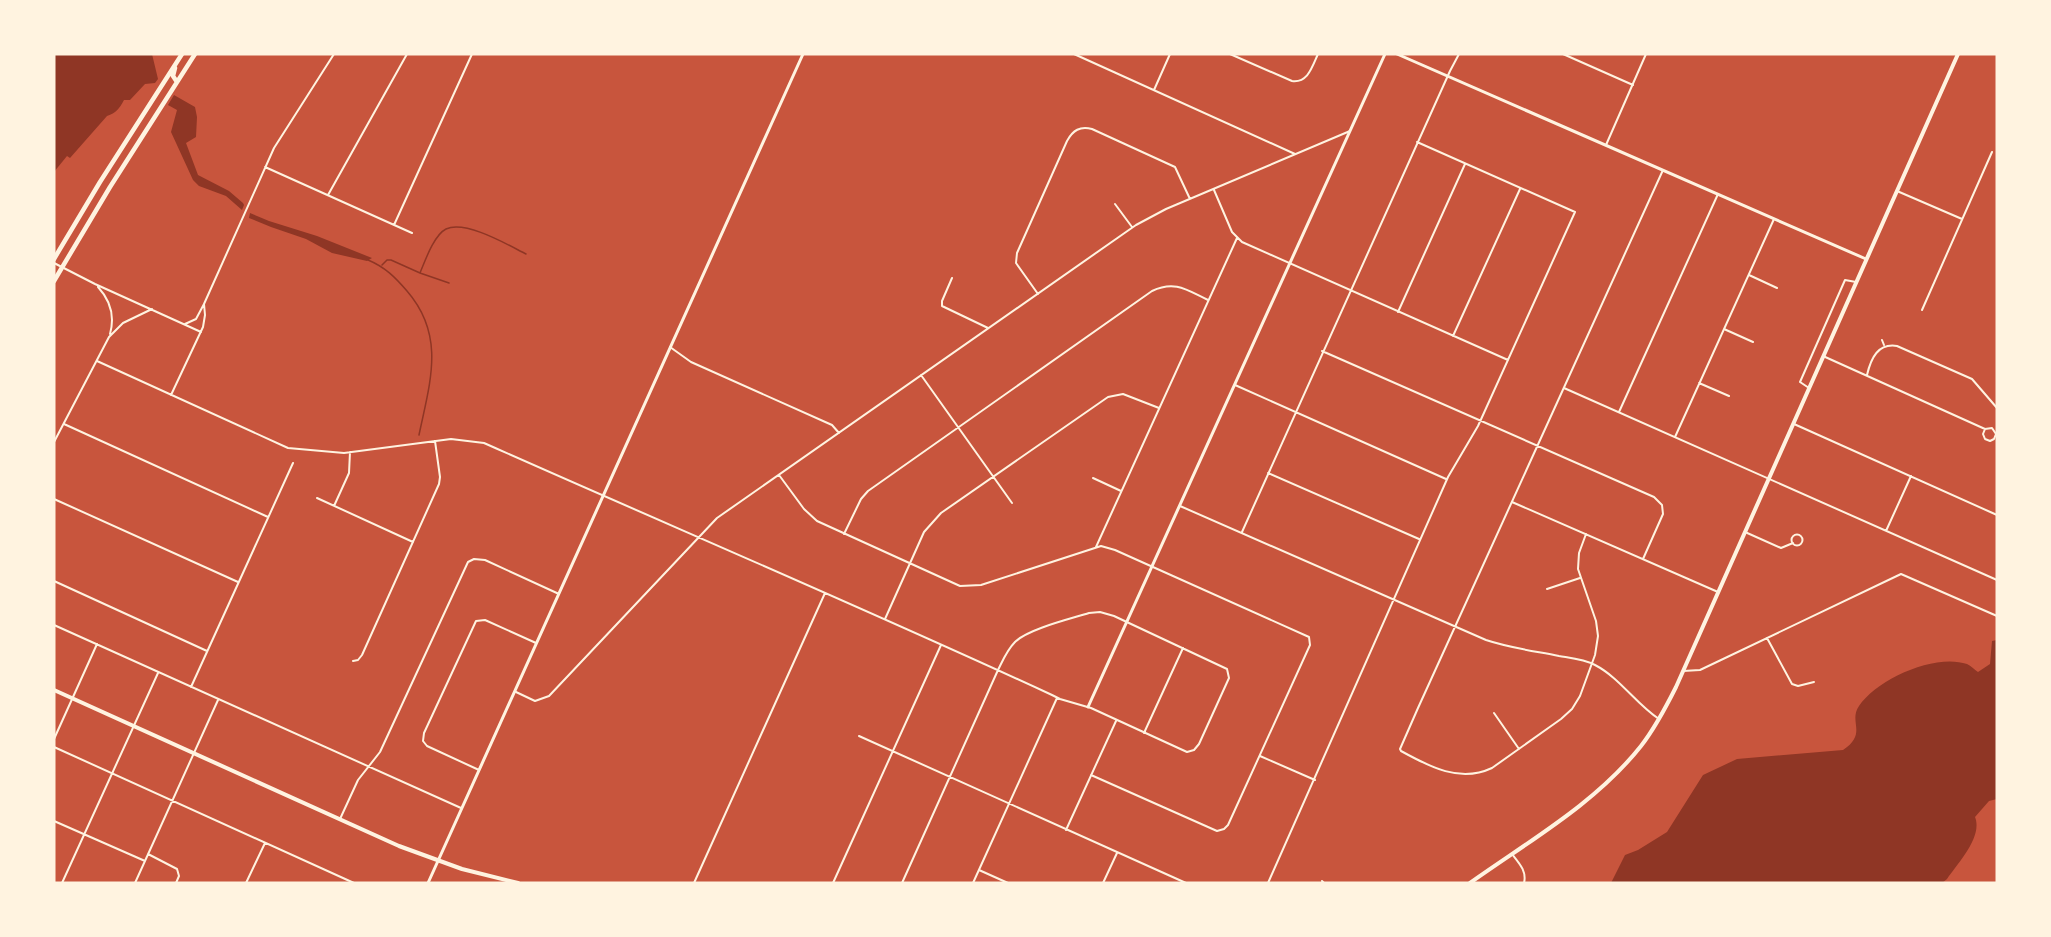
<svg xmlns="http://www.w3.org/2000/svg" width="2051" height="937" font-family="Overpass,sans-serif">
  <style>
    .water { fill: #8f3625 }
    .lines { fill: none; stroke-linecap: round; stroke-linejoin: round }
    .stream { stroke: #8f3625; stroke-width: 1.5 }
    .minor { stroke: #fff3e0; stroke-width: 2 }
    .tertiary { stroke: #fff3e0; stroke-width: 3 }
    .secondary { stroke: #fff3e0; stroke-width: 4 }
    .trunk { stroke: #fff3e0; stroke-width: 4.5 }
  </style>
  <rect width="100%" height="100%" fill="#c8553d"/>
  <path class="water" d="M 54,54 L 152,54 L 158,79 L 155,83 L 145,84 L 130,100 L 124,100 C 119,109 116,113 107,116 L 70,158 L 67,156 L 54,172 Z
    M 174,95 L 195,107 L 197,117 L 196,137 L 186,143 L 198,175 L 229,191 L 243,203 L 244,205 L 242,210 L 226,196 L 199,186 L 193,180 L 171,132 L 177,110 L 168,105 Z
    M 250,213 L 269,221 L 317,236 L 372,258 L 367,261 L 332,253 L 306,239 L 271,227 L 249,218 Z
    M 1997,640 L 1997,799 L 1989,801 L 1975,817 C 1983,837 1958,863 1947,879 L 1942,883 L 1611,883 L 1625,855 L 1638,850 L 1667,832 L 1703,775 L 1737,759 L 1843,750 C 1868,733 1848,722 1859,706 C 1877,679 1935,653 1967,664 C 1971,666 1975,670 1978,672 L 1990,664 L 1992,641 Z"/>
  <g class="lines">
    <path class="stream" d="M 368,260 C 385,267 395,277 407,291 C 446,336 430,382 419,435
      M 382,265 L 387,260 L 391,260 L 420,273 L 449,283
      M 420,273 C 425,261 434,235 446,229 C 466,220 508,245 526,254"/>
    <path class="minor" d="M 1074,54 L 1295,154
      M 1230,54 L 1292,81 C 1308,83 1312,67 1318,54
      M 1563,54 L 1633,85
      M 1154,90 L 1170,54
      M 1606,145 L 1646,54
      M 265,167 L 412,233
      M 1214,190 L 1232,232 L 1242,242 L 1508,360
      M 1897,191 L 1962,219
      M 328,195 L 407,54
      M 1115,204 L 1132,227
      M 394,225 L 472,54
      M 54,263 L 95,284 L 201,332
      M 1749,275 L 1777,288
      M 952,278 L 942,301 L 942,306 L 988,328
      M 98,287 C 111,301 115,316 110,334
      M 1038,294 L 1016,263 L 1017,253 L 1067,141 C 1073,130 1080,126 1092,129 L 1175,167 L 1190,199
      M 1922,310 L 1992,152
      M 1398,312 L 1465,164
      M 185,324 L 196,319 L 204,304
      M 1724,329 L 1753,342
      M 1453,336 L 1520,189
      M 1882,340 L 1884,345
      M 670,347 L 691,362 L 832,425 L 839,433
      M 1322,351 L 1654,497 L 1662,505 L 1663,514 L 1643,559
      M 1823,356 L 1985,429 L 1992,428 L 1996,434 L 1994,439 L 1990,441 L 1985,439 L 1983,434 L 1985,429
      M 97,361 L 288,448 L 344,453 L 451,439 L 484,443 C 673,527 864,608 1052,695 L 1060,699 L 1091,708 L 1187,752 L 1194,750 L 1199,744 L 1229,678 L 1227,669 L 1114,616 L 1100,612 L 1089,613 C 1070,619 1028,629 1015,642 C 1007,650 1003,660 998,670 L 902,883
      M 921,375 L 1012,503
      M 1867,375 C 1871,358 1878,343 1897,346 L 1972,379 L 1997,408
      M 1699,383 L 1729,396
      M 1235,385 L 1446,479
      M 1564,388 L 1997,580
      M 1809,388 L 1800,382 L 1845,280 L 1856,282
      M 171,395 L 203,327 L 205,315 L 204,304 L 274,148 L 334,54
      M 1619,412 L 1718,194
      M 64,424 L 268,517
      M 1794,424 L 1997,515
      M 1675,437 L 1774,219
      M 54,442 L 109,337 L 123,323 L 152,309
      M 1268,473 L 1419,539
      M 779,475 L 804,509 L 817,521 L 960,586 L 981,585 L 1101,546 L 1115,550 L 1309,637 L 1310,645 L 1228,825 L 1224,829 L 1217,831 L 1091,775
      M 1093,478 L 1121,491
      M 317,498 L 413,542
      M 54,499 L 238,582
      M 1512,502 L 1718,592
      M 334,506 L 349,473 L 350,452
      M 1180,506 L 1486,640 C 1510,648 1534,651 1559,656 C 1571,658 1584,659 1595,665 C 1620,678 1636,704 1659,719
      M 1886,531 L 1911,476
      M 1242,532 L 1450,71 L 1459,54
      M 1745,532 L 1781,548 L 1793,543
      M 844,534 L 861,499 L 868,491 L 1152,291 C 1175,280 1187,290 1208,300
      M 1586,534 L 1579,553 L 1578,569 L 1596,621 L 1598,636 L 1595,655 L 1580,696 L 1572,709 L 1561,719 L 1492,768 C 1460,783 1430,767 1401,751 L 1400,749 L 1418,708 L 1663,170
      M1791.5 540a5.5 5.5 0 1 1 11 0a5.5 5.5 0 1 1-11 0Z
      M 1096,547 L 1237,238
      M 54,581 L 207,651
      M 1547,589 L 1580,578
      M 885,619 L 924,532 L 941,513 L 1108,397 L 1123,394 L 1159,408
      M 54,625 L 461,808
      M 1767,638 L 1792,684 L 1798,686 L 1814,682
      M 353,661 L 358,660 L 362,655 L 439,484 L 440,477 L 435,441
      M 1683,671 L 1700,670 L 1901,574 L 1997,616
      M 191,687 L 293,463
      M 516,692 L 535,701 L 549,696 L 717,518 L 1136,225 L 1166,209 L 1350,131
      M 1494,713 L 1519,749
      M 1144,733 L 1183,648
      M 859,736 L 1186,883
      M 54,739 L 97,644
      M 54,747 L 354,883
      M 1260,756 L 1315,780
      M 479,770 L 427,746 L 423,741 L 424,733 L 476,621 L 485,620 L 536,643
      M 340,819 L 358,780 L 380,752 L 468,562 L 474,559 L 485,560 L 559,594
      M 54,821 L 145,861
      M 1066,830 L 1116,721
      M 148,854 L 177,869 L 179,876 L 176,883
      M 1512,854 C 1519,863 1527,871 1524,883
      M 979,870 L 1008,883
      M 1322,881 L 1324,883
      M 62,883 L 158,673
      M 135,883 L 218,700
      M 246,883 L 265,843
      M 694,883 L 825,593
      M 833,883 L 941,645
      M 973,883 L 1057,698
      M 1103,883 L 1117,853
      M 1268,883 L 1448,477 L 1478,426 L 1575,212 L 1417,142"/>
    <path class="tertiary" d="M 1397,54 L 1866,259
      M 1088,707 L 1385,54
      M 428,883 L 803,54"/>
    <path class="secondary" d="M 54,690 L 399,846 L 462,869 L 518,883
      M 1470,883 C 1529,841 1596,803 1641,746 C 1655,728 1666,707 1676,687 L 1958,54"/>
    <path class="trunk" d="M 175,68 L 173,76 L 177,82
      M 54,259 L 100,182 L 182,54
      M 54,281 L 110,187 L 195,54"/>
  </g>
  <rect width="2051" height="937" fill="none" stroke="#fff3e0" stroke-width="111"/>
</svg>
